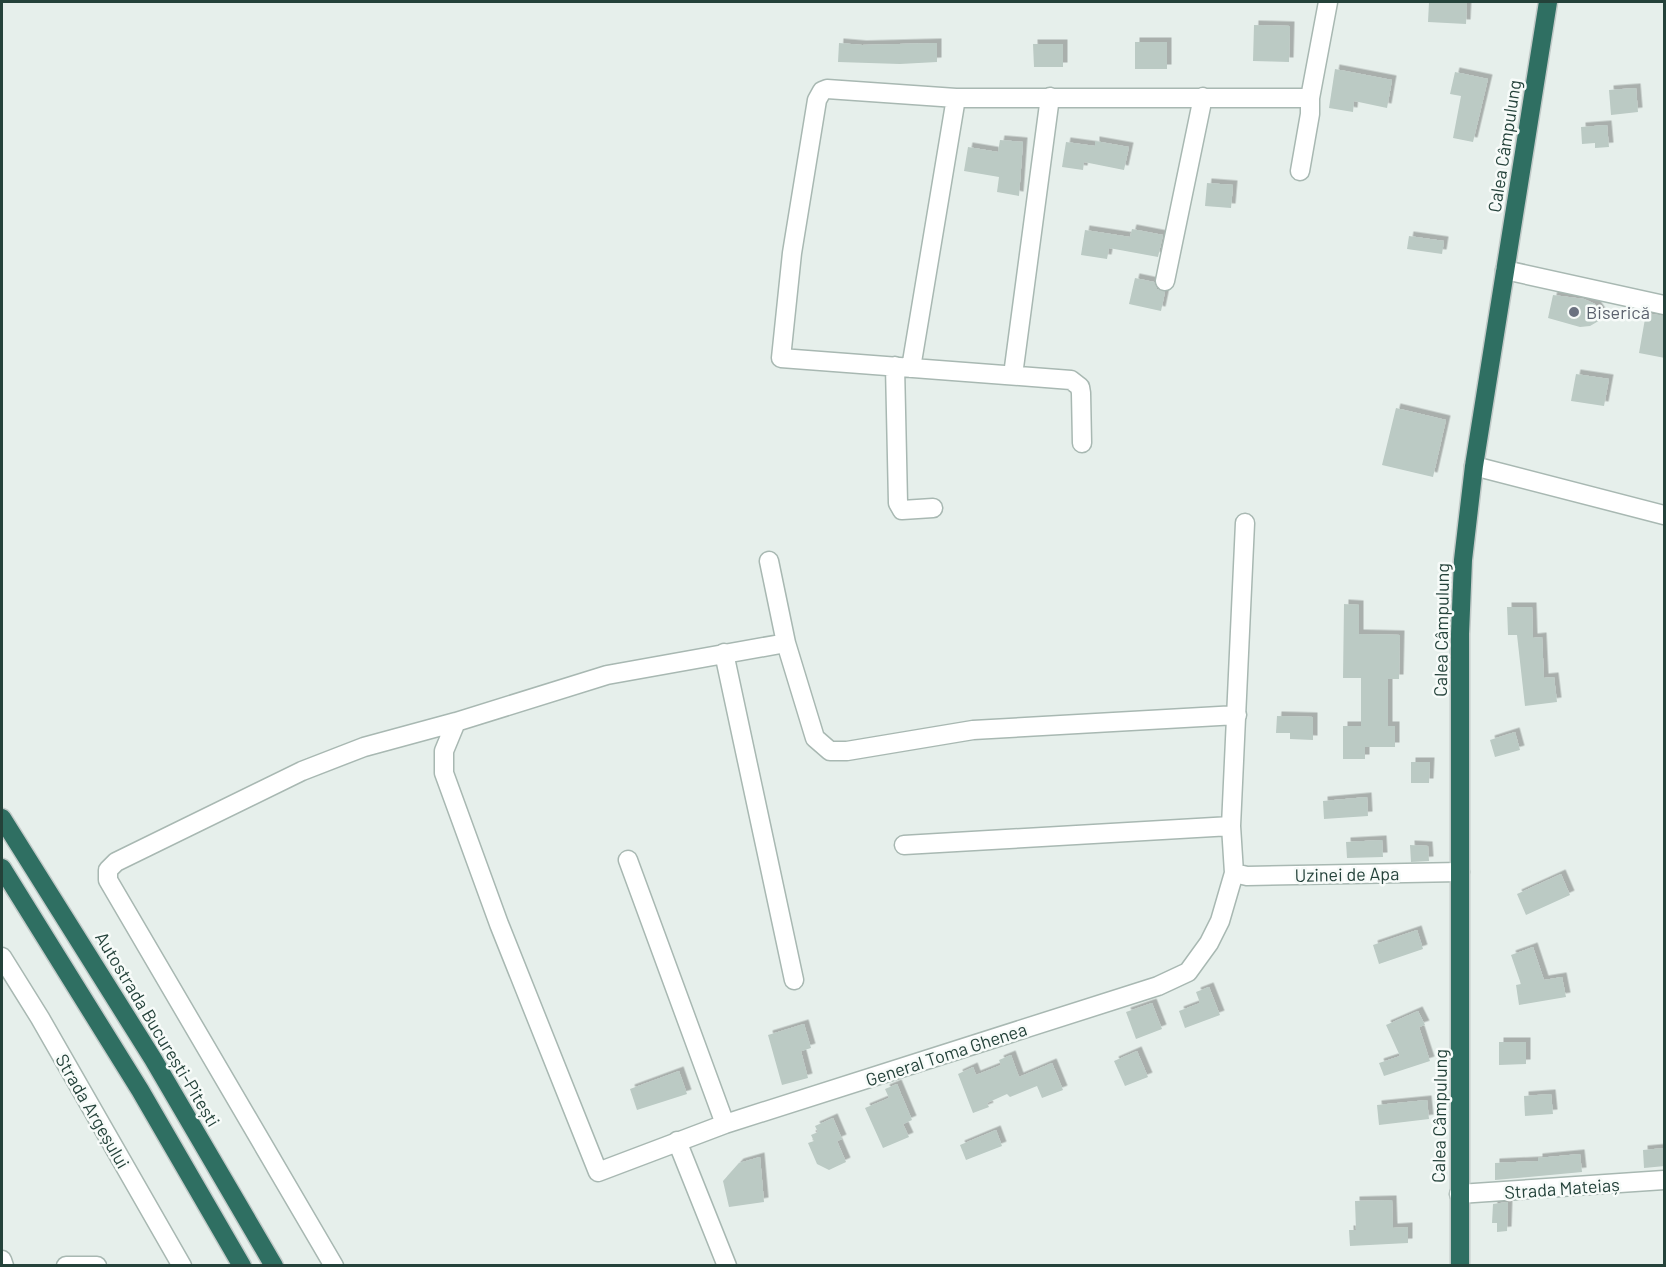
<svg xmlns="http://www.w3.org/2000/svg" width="1666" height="1267" font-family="Barlow,sans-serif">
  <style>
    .building { fill: #bbcac4; filter: url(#shadow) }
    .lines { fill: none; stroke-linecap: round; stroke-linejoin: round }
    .minor-casing { stroke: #a8b8b2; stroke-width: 21 }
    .highway-casing { stroke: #c2cac8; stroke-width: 21 }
    .minor { stroke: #fff; stroke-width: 18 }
    .highway { stroke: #2f6f62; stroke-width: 18 }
    .worship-dot { fill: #6b7280; stroke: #f7fbf9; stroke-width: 2 }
    .labels { text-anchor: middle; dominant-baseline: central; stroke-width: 5; stroke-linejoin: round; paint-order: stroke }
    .street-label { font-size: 18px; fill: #24423a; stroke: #f7fbf9 }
    .worship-label { font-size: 18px; fill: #5b616d; stroke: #f7fbf9; text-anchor: start }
  </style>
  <defs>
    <filter id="shadow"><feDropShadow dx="4.5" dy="-4.5" stdDeviation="0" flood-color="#0004"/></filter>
  </defs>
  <rect width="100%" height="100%" fill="#e6efeb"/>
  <path class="building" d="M 1429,2 L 1467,2 L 1466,24 L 1428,22 Z
    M 1254,25 L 1290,26 L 1289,62 L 1253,61 Z
    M 1135,42 L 1167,42 L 1167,69 L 1135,69 Z
    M 839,43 L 862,45 L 937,43 L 937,62 L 900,64 L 838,62 Z
    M 1033,44 L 1063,44 L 1063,67 L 1034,67 Z
    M 1335,69 L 1392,80 L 1387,108 L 1354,101 L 1353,112 L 1329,108 Z
    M 1455,72 L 1488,79 L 1473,142 L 1453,138 L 1461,96 L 1450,94 Z
    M 1636,88 L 1638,112 L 1611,115 L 1609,90 Z
    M 1607,125 L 1609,147 L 1595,148 L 1595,143 L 1582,144 L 1581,127 Z
    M 1000,140 L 1023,142 L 1019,196 L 997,192 L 999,177 L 964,171 L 968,147 L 998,152 Z
    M 1095,141 L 1129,147 L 1124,170 L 1084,162 L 1083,170 L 1062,167 L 1066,142 L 1095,146 Z
    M 1207,183 L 1233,185 L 1231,208 L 1205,206 Z
    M 1132,229 L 1163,235 L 1158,257 L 1109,248 L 1107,259 L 1081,255 L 1085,230 L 1130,237 Z
    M 1409,236 L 1444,241 L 1442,254 L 1407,249 Z
    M 1135,278 L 1154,282 L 1157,289 L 1165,292 L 1161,311 L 1129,304 Z
    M 1553,295 L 1584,299 L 1595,304 L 1602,314 L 1602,319 L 1590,326 L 1580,327 L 1548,318 Z
    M 1646,313 L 1665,316 L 1665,358 L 1639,353 Z
    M 1576,374 L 1609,379 L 1604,406 L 1571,401 Z
    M 1396,408 L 1446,420 L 1433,477 L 1382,465 Z
    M 1344,604 L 1359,605 L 1359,634 L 1400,635 L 1399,679 L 1388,679 L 1388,726 L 1395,726 L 1395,747 L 1365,747 L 1365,759 L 1343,759 L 1343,726 L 1361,726 L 1361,678 L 1343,678 Z
    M 1507,607 L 1532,607 L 1533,638 L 1542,637 L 1544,678 L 1554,677 L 1557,702 L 1525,706 L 1517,635 L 1508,635 Z
    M 1277,716 L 1313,717 L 1313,740 L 1290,739 L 1290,733 L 1276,733 Z
    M 1515,732 L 1520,750 L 1495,757 L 1490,740 Z
    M 1411,762 L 1430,762 L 1429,783 L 1411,783 Z
    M 1367,797 L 1368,816 L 1324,819 L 1323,801 Z
    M 1382,840 L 1383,857 L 1347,858 L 1346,842 Z
    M 1410,845 L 1428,846 L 1429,861 L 1411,862 Z
    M 1561,874 L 1570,895 L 1526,915 L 1517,894 Z
    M 1417,930 L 1423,949 L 1379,964 L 1373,945 Z
    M 1533,947 L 1544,980 L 1562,977 L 1566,997 L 1519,1005 L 1516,985 L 1521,984 L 1511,955 Z
    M 1209,987 L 1220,1015 L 1185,1028 L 1179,1011 L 1200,1003 L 1196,992 Z
    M 1152,1003 L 1162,1029 L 1136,1039 L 1126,1012 Z
    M 1418,1011 L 1425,1025 L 1419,1027 L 1430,1061 L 1384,1076 L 1379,1063 L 1400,1056 L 1386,1025 Z
    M 804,1024 L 811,1048 L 801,1051 L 808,1078 L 782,1085 L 768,1035 Z
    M 1499,1042 L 1526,1042 L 1526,1064 L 1499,1065 Z
    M 1137,1051 L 1148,1077 L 1125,1086 L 1114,1061 Z
    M 1011,1055 L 1019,1077 L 1052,1063 L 1063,1090 L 1042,1098 L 1037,1086 L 1010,1097 L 1007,1094 L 987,1103 L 989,1107 L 973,1113 L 958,1074 L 973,1067 L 976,1075 L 1001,1065 L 999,1060 Z
    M 679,1071 L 687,1094 L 637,1110 L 630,1089 Z
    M 897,1084 L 912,1120 L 903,1124 L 909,1137 L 883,1148 L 865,1108 L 889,1098 L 885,1089 Z
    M 1551,1094 L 1553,1114 L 1525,1116 L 1524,1096 Z
    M 1427,1100 L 1429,1119 L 1379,1125 L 1377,1105 Z
    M 833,1118 L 842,1139 L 837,1141 L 846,1162 L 829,1170 L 817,1164 L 808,1143 L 814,1141 L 811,1135 L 818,1132 L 815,1126 Z
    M 996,1130 L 1002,1146 L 966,1160 L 960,1145 Z
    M 1665,1148 L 1665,1166 L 1644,1168 L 1643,1150 Z
    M 1580,1154 L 1582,1172 L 1495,1180 L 1495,1163 L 1538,1161 L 1538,1158 Z
    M 760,1157 L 764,1202 L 729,1207 L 723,1181 L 739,1163 Z
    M 1392,1200 L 1393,1228 L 1408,1227 L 1408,1243 L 1350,1246 L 1349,1230 L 1356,1230 L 1355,1201 Z
    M 1508,1202 L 1507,1231 L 1497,1232 L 1497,1223 L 1492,1223 L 1493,1204 Z"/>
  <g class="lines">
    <g class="minor-casing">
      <path id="minor" d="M 1300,171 L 1310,114 L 1310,98
        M 1505,270 L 1664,305
        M 1165,281 L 1203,97
        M 895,366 L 898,503 L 902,510 L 933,508
        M 911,368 L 956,98
        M 1013,375 L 1050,97
        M 1082,443 L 1081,393 L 1080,387 L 1071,380 L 781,358 L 792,253 L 817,100 L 822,91 L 827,89 L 956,98 L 1310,98 L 1328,2
        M 1474,466 L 1664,515
        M 769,561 L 786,643
        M 724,653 L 794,980
        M 456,722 L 444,751 L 444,773 L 499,924 L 598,1172 L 725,1124 L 1158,986 L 1188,972 L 1209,943 L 1220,921 L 1234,873 L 1231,826 L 1245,523
        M 904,845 L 1231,826
        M 628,860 L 725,1124
        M 1234,873 L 1247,876 L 1460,872
        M 2,957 L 40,1018 L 182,1266
        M 677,1141 L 727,1266
        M 1459,1194 L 1664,1180
        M 2,1260 L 4,1266
        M 66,1266 L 97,1266
        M 334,1266 L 108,880 L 108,870 L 116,862 L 302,771 L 364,747 L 456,722 L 607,675 L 786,643 L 815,738 L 830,751 L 847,751 L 973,730 L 1237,715"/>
    </g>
    <g class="highway-casing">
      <path id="highway" d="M 2,818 L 153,1059 L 274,1266
        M 2,868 L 140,1090 L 242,1266
        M 1460,1266 L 1460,634 L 1463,560 L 1474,466 L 1548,2"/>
    </g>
    <use href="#minor" class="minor"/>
    <use href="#highway" class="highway"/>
  </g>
  <circle class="worship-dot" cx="1574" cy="312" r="6"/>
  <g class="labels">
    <g class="street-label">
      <text transform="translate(1504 146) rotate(-81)">Calea Câmpulung</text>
      <text transform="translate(1441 630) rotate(-89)">Calea Câmpulung</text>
      <text transform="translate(1347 874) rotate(-1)">Uzinei de Apa</text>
      <text transform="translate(158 1029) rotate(59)">Autostrada București-Pitești</text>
      <text transform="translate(946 1054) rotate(-18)">General Toma Ghenea</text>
      <text transform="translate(93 1111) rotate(60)">Strada Argeșului</text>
      <text transform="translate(1439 1116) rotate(-89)">Calea Câmpulung</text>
      <text transform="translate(1562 1188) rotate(-4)">Strada Mateiaș</text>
    </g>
    <g class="worship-label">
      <text x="1586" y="312">Biserică</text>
    </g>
  </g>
  <rect width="1666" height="1267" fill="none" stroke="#24423a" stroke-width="6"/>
</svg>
